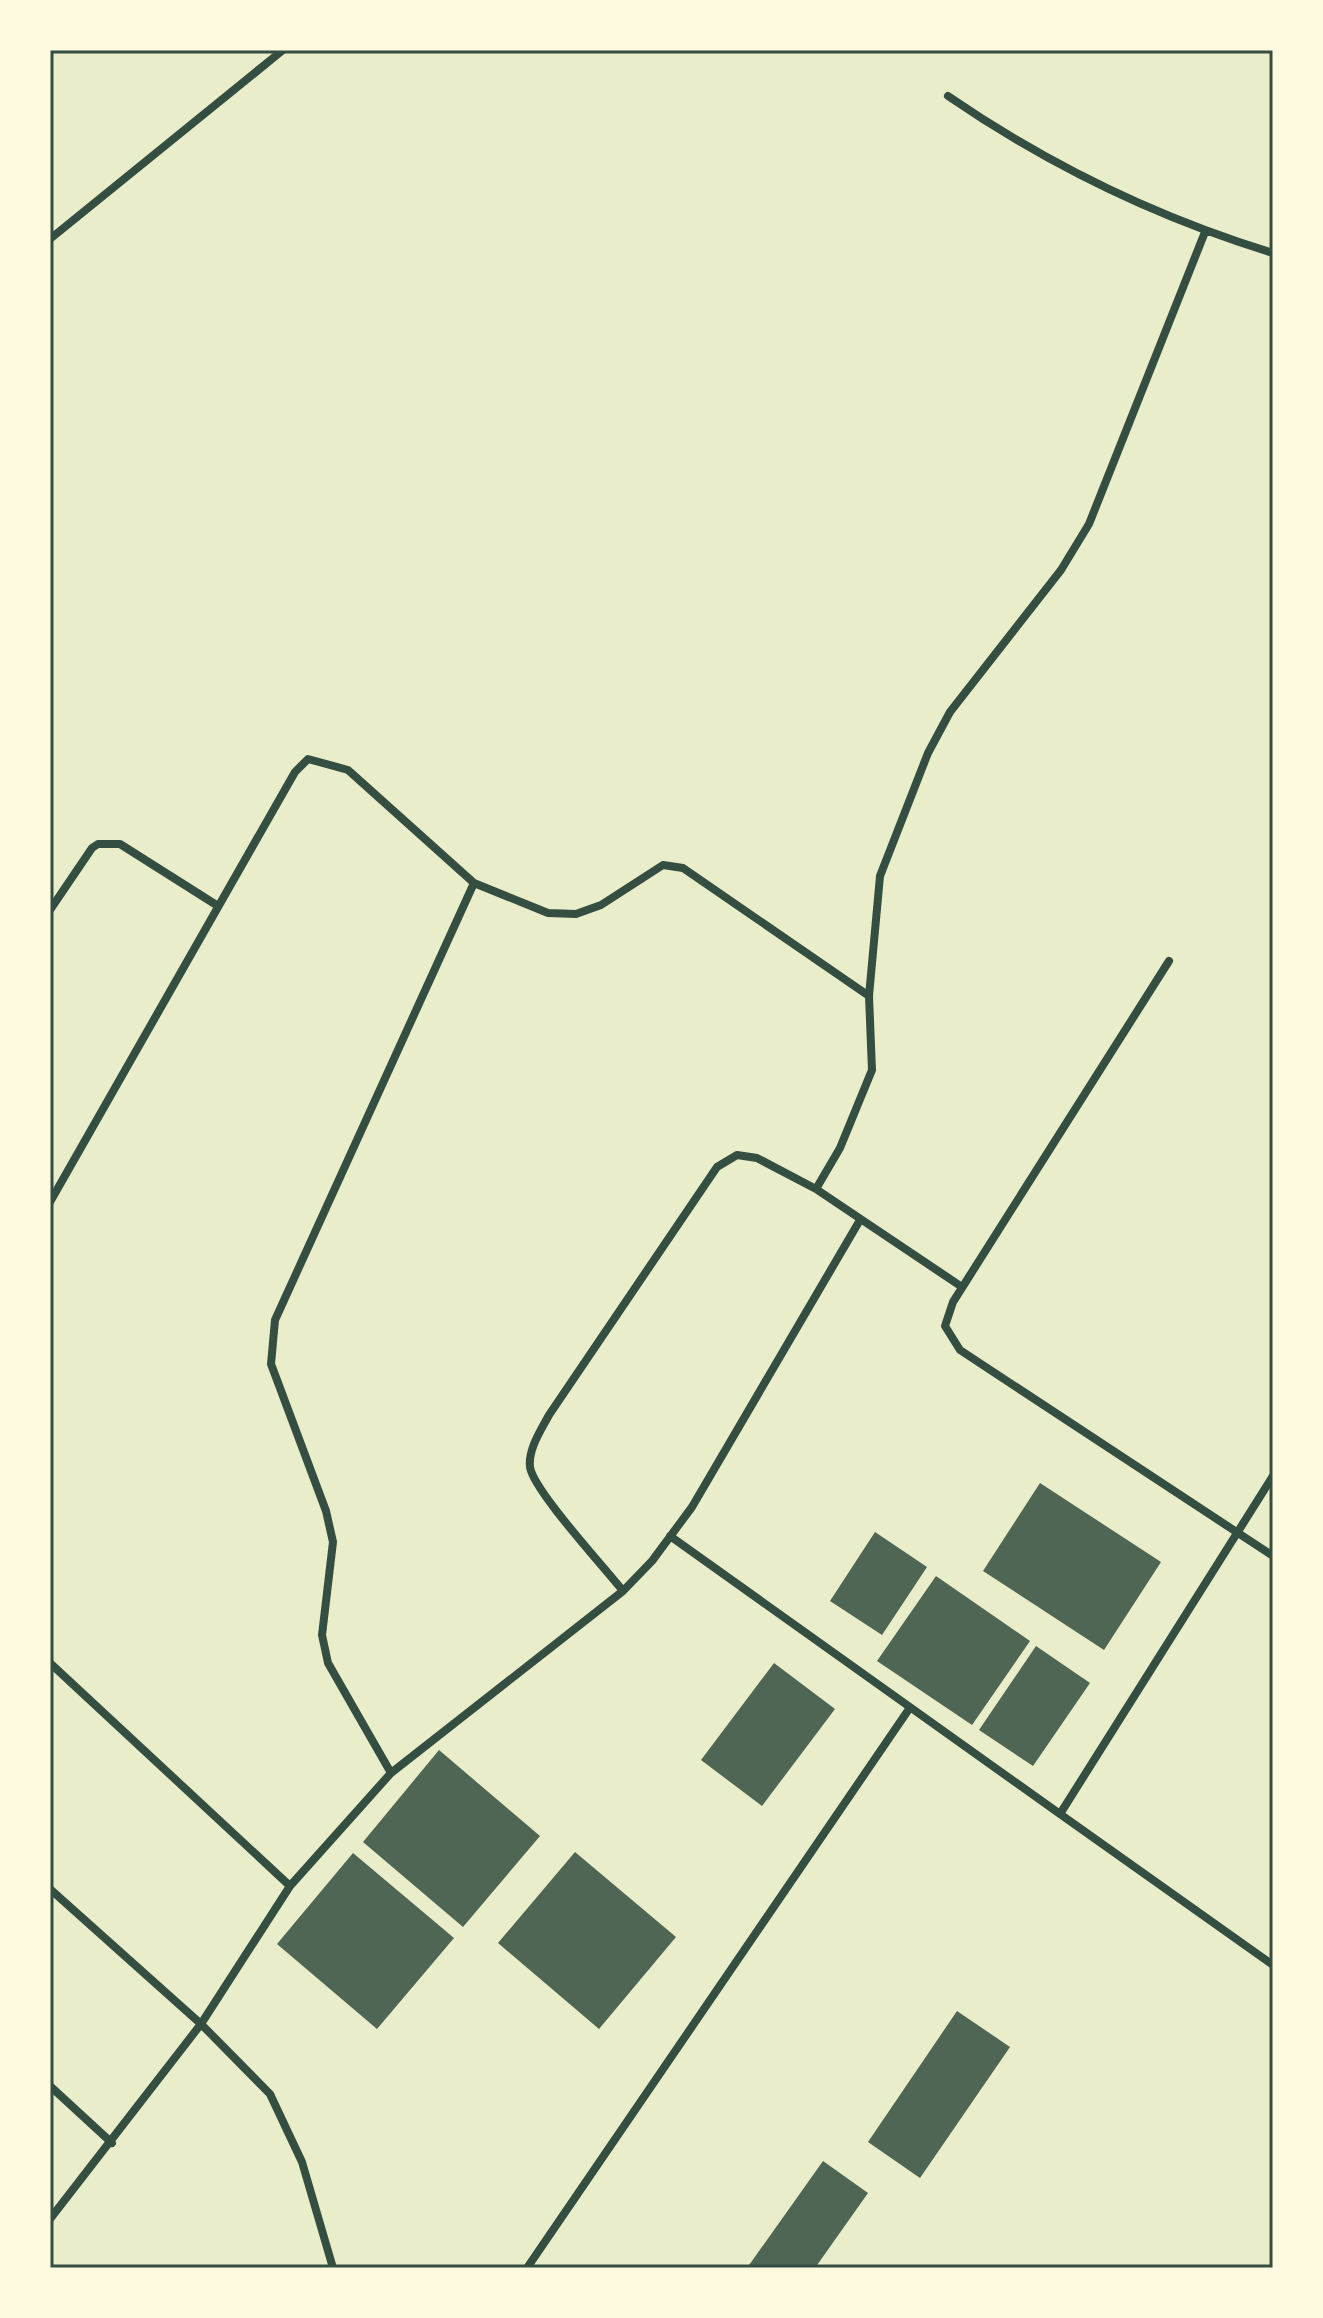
<svg xmlns="http://www.w3.org/2000/svg" width="1323" height="2318" font-family="Jost,sans-serif">
  <style>
    .building { fill: #4f6655 }
    .lines { fill: none; stroke-linecap: round; stroke-linejoin: round }
    .minor { stroke: #344e41; stroke-width: 8 }
    .neatline { fill: none; stroke: #344e41; stroke-width: 3 }
  </style>
  <rect width="100%" height="100%" fill="#e9edc9"/>
  <path class="building" d="M 1040,1483 L 1161,1562 L 1104,1650 L 983,1571 Z
    M 875,1532 L 927,1567 L 882,1635 L 830,1601 Z
    M 936,1576 L 1030,1641 L 972,1725 L 877,1661 Z
    M 1036,1646 L 1090,1683 L 1033,1766 L 979,1730 Z
    M 774,1663 L 835,1709 L 762,1806 L 701,1760 Z
    M 439,1750 L 540,1836 L 463,1927 L 363,1842 Z
    M 575,1852 L 676,1937 L 599,2029 L 498,1943 Z
    M 353,1853 L 454,1938 L 377,2029 L 277,1944 Z
    M 957,2011 L 1010,2047 L 920,2178 L 868,2142 Z
    M 823,2161 L 868,2193 L 815,2268 L 747,2268 Z"/>
  <g class="lines">
    <path class="minor" d="M 948,96 C 1050,166 1155,217 1273,253
      M 50,239 L 283,50
      M 50,910 L 92,848 L 98,844 L 120,844 L 218,906
      M 1169,961 L 953,1302 L 945,1326 L 960,1350 L 1273,1556
      M 50,1202 L 295,772 L 308,759 L 348,770 L 474,883 L 548,913 L 576,914 L 601,905 L 663,865 L 683,868 L 869,996
      M 962,1287 L 816,1189 L 840,1148 L 872,1070 L 869,996 L 880,876 L 928,753 L 950,712 L 1061,570 L 1089,524 L 1205,232
      M 670,1536 L 1060,1814 L 1273,1476
      M 623,1591 C 605,1568 533,1490 530,1467 C 528,1449 541,1430 549,1415 L 717,1167 L 737,1155 L 757,1158 L 816,1189
      M 50,1663 L 290,1886
      M 391,1773 L 328,1663 L 322,1635 L 333,1542 L 326,1511 L 271,1364 L 275,1320 L 474,883
      M 1060,1814 L 1273,1965
      M 50,1889 L 201,2024 L 270,2094 L 302,2162 L 333,2268
      M 50,2086 L 112,2143
      M 50,2219 L 201,2024 L 290,1886 L 391,1773 L 623,1591 L 652,1561 L 692,1507 L 860,1220
      M 527,2268 L 909,1709"/>
  </g>
  <rect width="1323" height="2318" fill="none" stroke="#fefae0" stroke-width="104"/>
  <rect x="52" y="52" width="1219" height="2214" class="neatline"/>
</svg>
